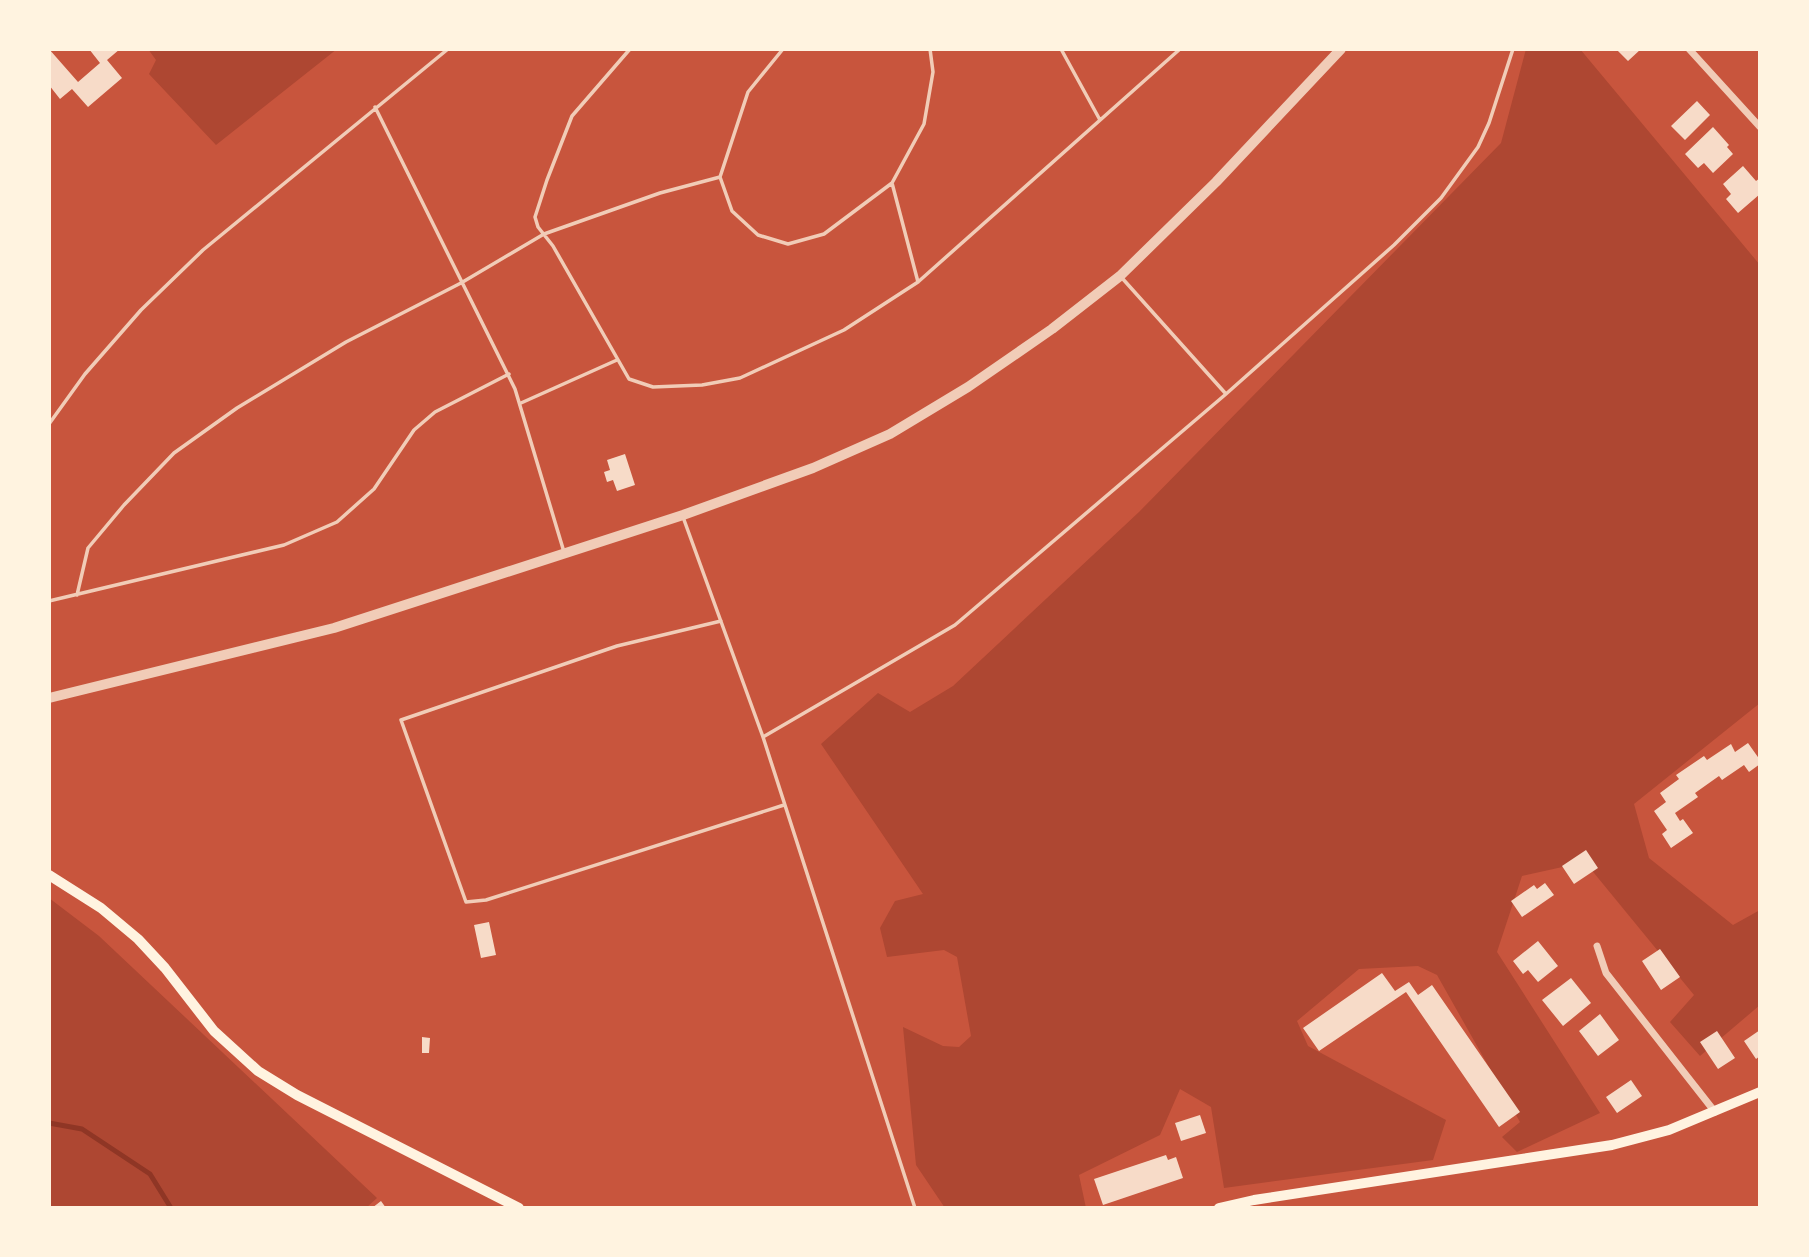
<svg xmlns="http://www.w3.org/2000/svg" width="1809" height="1257" font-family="'Work Sans',sans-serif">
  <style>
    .green { fill: #ae4732 }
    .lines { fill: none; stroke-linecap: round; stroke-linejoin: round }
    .stream { stroke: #8f3625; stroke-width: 5 }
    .building { fill: #f7dbc8 }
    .service { stroke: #f1ccb7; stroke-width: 3.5 }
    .minor { stroke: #f1ccb7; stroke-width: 7 }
    .tertiary { stroke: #f1ccb7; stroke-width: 10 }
    .secondary { stroke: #fff3e0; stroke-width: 10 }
  </style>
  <rect width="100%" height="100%" fill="#c8553d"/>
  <path class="green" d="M 148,49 L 337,49 L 216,145 L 149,74 L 156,60 Z
    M 1526,49 L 1580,49 L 1760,265 L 1760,703 L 1634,804 L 1649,858 L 1733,925 L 1760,910 L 1760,1005 L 1700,1056 L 1670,1022 L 1694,995 L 1585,862 L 1522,876 L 1497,952 L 1600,1113 L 1517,1152 L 1502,1137 L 1520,1122 L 1437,975 L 1418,966 L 1359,969 L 1297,1021 L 1308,1046 L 1446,1120 L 1433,1160 L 1224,1188 L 1211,1107 L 1180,1089 L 1160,1135 L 1079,1175 L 1086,1208 L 945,1208 L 916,1165 L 903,1027 L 943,1046 L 959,1047 L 971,1036 L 957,957 L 944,950 L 887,957 L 880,928 L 895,901 L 923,894 L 821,744 L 878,693 L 910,712 L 953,686 L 1139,512 L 1501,143 Z
    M 49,898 L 99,936 L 377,1198 L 366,1208 L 49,1208 Z"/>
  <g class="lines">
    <path class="stream" d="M 49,1123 L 82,1129 L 150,1174 L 171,1208"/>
  </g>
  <path class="building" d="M 49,49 L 78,82 L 100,63 L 89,49 L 120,49 L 107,60 L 122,78 L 88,107 L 72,89 L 60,99 L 49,85 Z
    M 1616,49 L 1641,49 L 1628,61 Z
    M 1697,101 L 1710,115 L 1685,140 L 1671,126 Z
    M 1713,127 L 1729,145 L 1727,147 L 1733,154 L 1713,173 L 1704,163 L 1698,168 L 1685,154 Z
    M 1743,166 L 1756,181 L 1760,178 L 1760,194 L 1738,213 L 1726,199 L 1731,194 L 1723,184 Z
    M 625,454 L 635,485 L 617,491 L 613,480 L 607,482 L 604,472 L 610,470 L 607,460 Z
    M 1748,743 L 1760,760 L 1760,764 L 1749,772 L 1744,765 L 1722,780 L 1719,776 L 1695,793 L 1698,797 L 1675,813 L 1680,821 L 1683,819 L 1693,833 L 1671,848 L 1662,834 L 1667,830 L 1654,811 L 1666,802 L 1660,793 L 1679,779 L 1676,775 L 1704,756 L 1707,760 L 1731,744 L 1735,752 Z
    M 1586,850 L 1598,868 L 1574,884 L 1562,866 Z
    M 1545,883 L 1554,895 L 1522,917 L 1511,901 L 1534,885 L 1537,889 Z
    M 489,922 L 496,955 L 481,958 L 474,925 Z
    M 1538,941 L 1558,966 L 1538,982 L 1528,970 L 1523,974 L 1513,961 Z
    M 1660,949 L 1680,977 L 1661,990 L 1642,961 Z
    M 1382,973 L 1395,991 L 1409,982 L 1418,995 L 1432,985 L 1520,1112 L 1499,1127 L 1406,992 L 1319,1051 L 1303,1028 Z
    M 1571,978 L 1591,1003 L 1563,1026 L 1542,1000 Z
    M 1600,1014 L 1619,1040 L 1598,1056 L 1579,1031 Z
    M 1760,1030 L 1760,1056 L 1756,1059 L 1744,1041 Z
    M 1717,1031 L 1735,1058 L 1718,1069 L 1700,1042 Z
    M 422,1037 L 430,1038 L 429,1053 L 422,1053 Z
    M 1631,1080 L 1642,1096 L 1617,1113 L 1606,1097 Z
    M 1200,1115 L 1206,1133 L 1181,1141 L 1175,1123 Z
    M 1166,1155 L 1168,1160 L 1176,1157 L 1183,1178 L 1103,1205 L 1094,1179 Z
    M 381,1201 L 386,1208 L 372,1208 Z"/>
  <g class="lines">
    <path class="service" d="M 630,49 L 572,116 L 547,180 L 535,217 L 538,227 L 553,246 L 629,379 L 653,387 L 702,385 L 740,378 L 844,330 L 918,282 L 1180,49
      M 783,49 L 748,92 L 720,177 L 732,211 L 758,235 L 788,244 L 824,234 L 892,183 L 924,124 L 933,72 L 930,49
      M 1061,49 L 1100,120
      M 375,107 L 515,389 L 564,552
      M 892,183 L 918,282
      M 1122,278 L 1226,394
      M 521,403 L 617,360
      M 49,424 L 85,374 L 141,310 L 203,250 L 448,49
      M 683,517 L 763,737 L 915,1208
      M 77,595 L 88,548 L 124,505 L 174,453 L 237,408 L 346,342 L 461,283 L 544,234 L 660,193 L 720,177
      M 49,601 L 284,545 L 337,522 L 374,489 L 414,430 L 435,412 L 509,374
      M 721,621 L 617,646 L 401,720 L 466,902 L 486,900 L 784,805
      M 763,737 L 955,625 L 1226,394 L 1394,245 L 1441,198 L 1478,147 L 1489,123 L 1513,49"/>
    <path class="minor" d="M 1689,49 L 1760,127
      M 1597,946 L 1606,973 L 1715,1112"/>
    <path class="tertiary" d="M 49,698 L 334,628 L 683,515 L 813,468 L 890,434 L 968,387 L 1052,329 L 1120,276 L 1216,182 L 1341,49"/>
    <path class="secondary" d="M 49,875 L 101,908 L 138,939 L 165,968 L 214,1031 L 258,1071 L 297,1095 L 519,1208
      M 1219,1208 L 1254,1200 L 1612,1145 L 1669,1130 L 1760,1092"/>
  </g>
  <rect width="1809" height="1257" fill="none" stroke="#fff3e0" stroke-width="102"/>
</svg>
